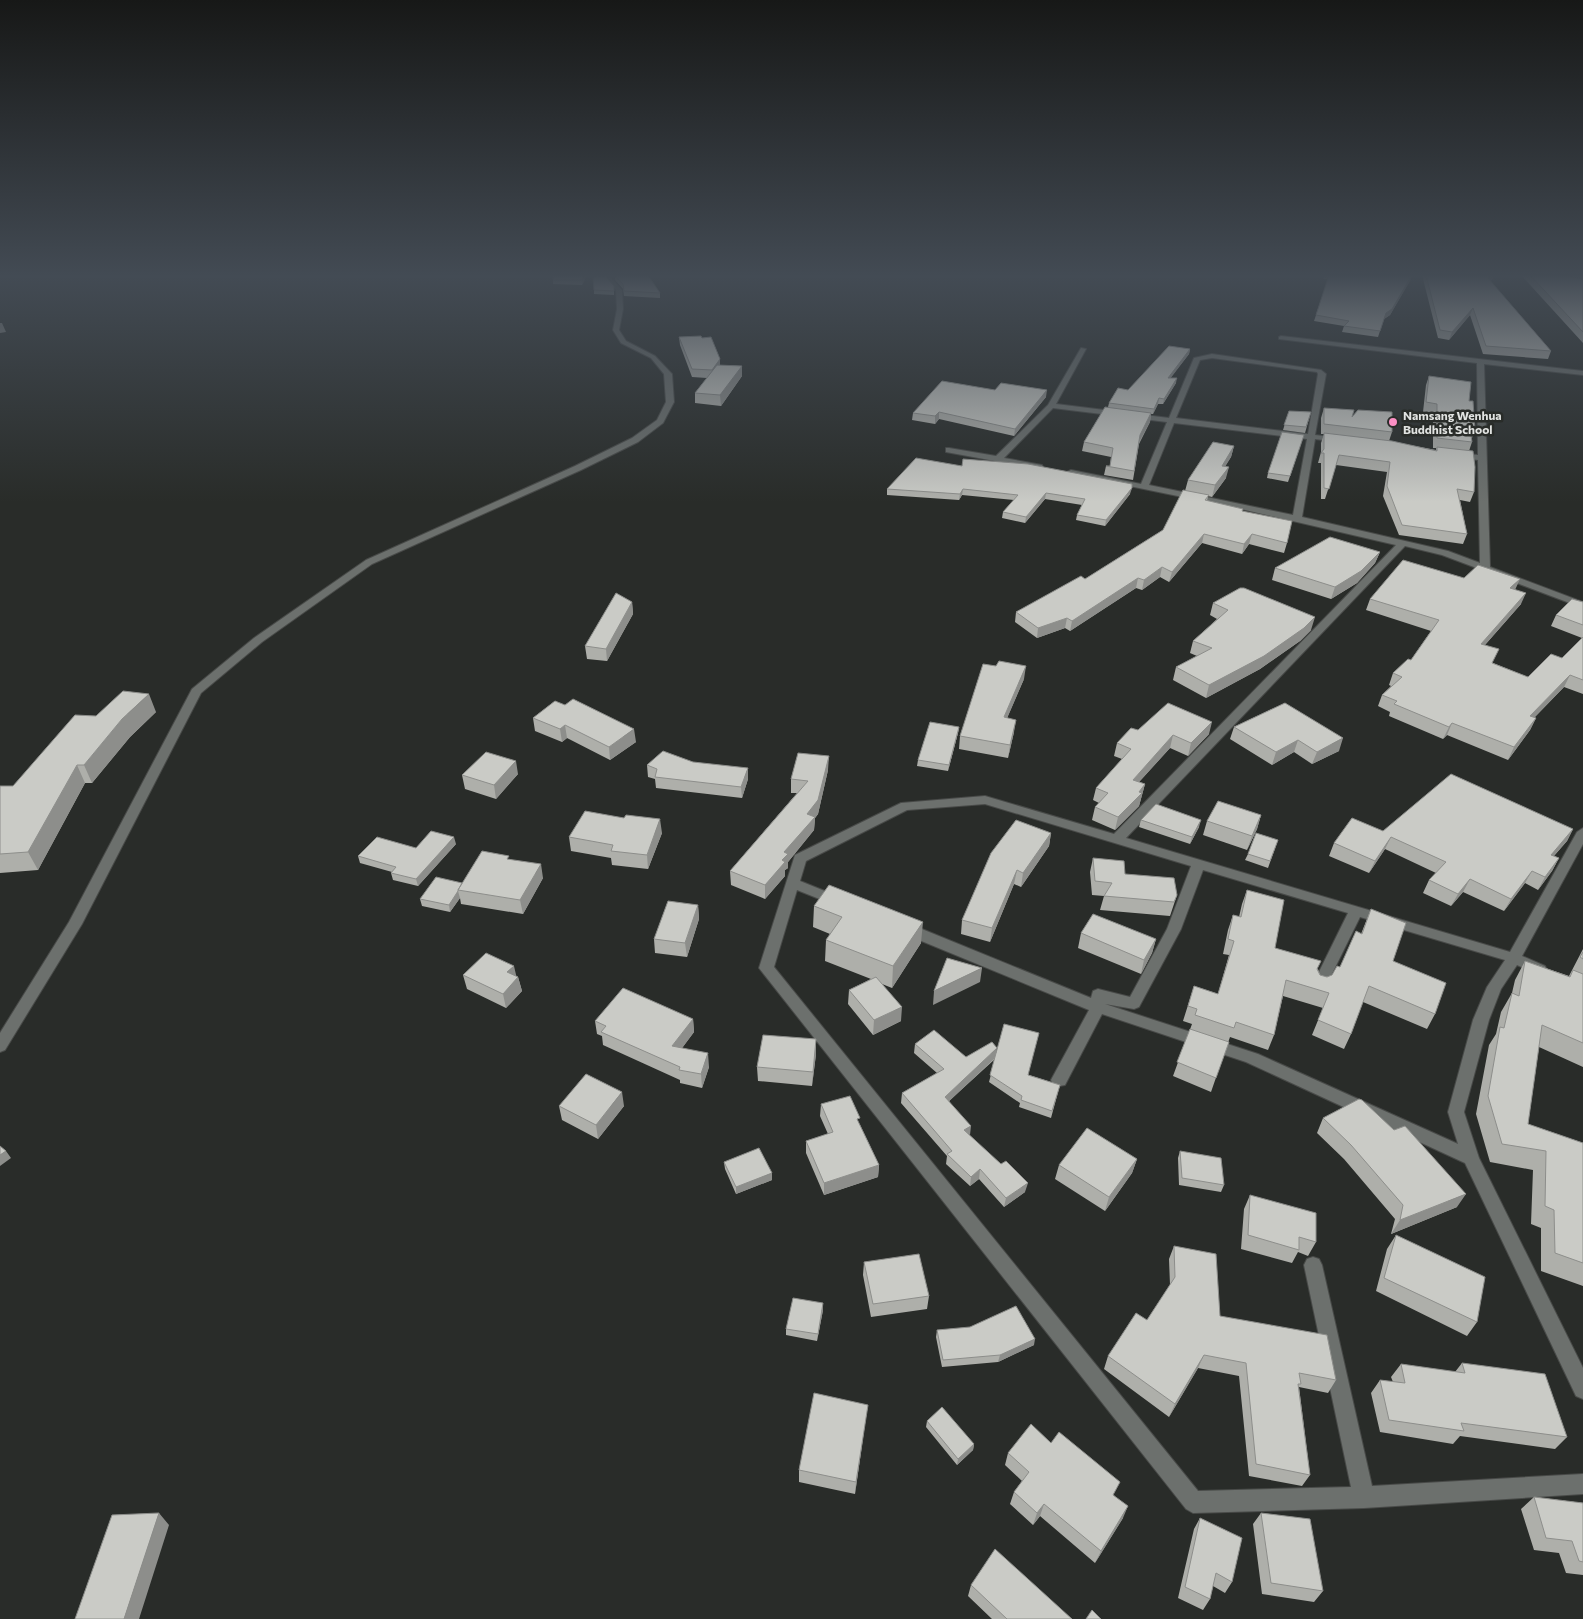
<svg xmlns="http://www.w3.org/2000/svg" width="1583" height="1619" font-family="Commissioner,sans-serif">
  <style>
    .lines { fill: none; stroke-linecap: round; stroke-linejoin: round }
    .street-casing { stroke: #484a48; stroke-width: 2 }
    .street { fill: #6c706d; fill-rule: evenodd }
    .wall { fill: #aeafaa }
    .shaded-wall { fill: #8d8e8b }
    .building { fill: #cacbc6; stroke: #8d8e8b }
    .poi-dot { fill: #fb8fc4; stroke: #292c29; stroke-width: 2 }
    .labels { text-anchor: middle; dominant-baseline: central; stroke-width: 5; stroke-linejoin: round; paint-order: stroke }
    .far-poi-label { font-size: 12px; font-weight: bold; fill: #e1e3e1; stroke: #292c29; text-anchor: start }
  </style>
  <rect width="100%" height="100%" fill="#292c29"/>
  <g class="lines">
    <g class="street-casing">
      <path id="street" d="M 602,275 L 608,275 L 622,290 L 623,309 L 619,330 L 626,341 L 655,356 L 672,374 L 674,402 L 663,423 L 638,442 L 581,470 L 372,564 L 262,642 L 201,693 L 82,924 L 5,1050 L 0,1052 L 0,1033 L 69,922 L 192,689 L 254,638 L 366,560 L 575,466 L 632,438 L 657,420 L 666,402 L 664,374 L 651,358 L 621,343 L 613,330 L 617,309 L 616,290 Z
        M 1281,336 L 1583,371 L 1583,375 L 1484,364 L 1490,567 L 1583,602 L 1583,608 L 1442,555 L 1405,546 L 1126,838 L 1510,952 L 1577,832 L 1583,828 L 1583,844 L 1522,956 L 1545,966 L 1547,970 L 1545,974 L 1540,975 L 1517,965 L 1501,989 L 1489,1020 L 1464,1112 L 1479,1158 L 1583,1368 L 1583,1399 L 1576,1396 L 1465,1163 L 1246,1062 L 1102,1014 L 1065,1085 L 1059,1086 L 1053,1085 L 1051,1080 L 1089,1010 L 902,933 L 900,929 L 902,925 L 912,925 L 1091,998 L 1093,991 L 1098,989 L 1130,997 L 1167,929 L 1191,866 L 985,804 L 907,810 L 806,861 L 800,881 L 842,898 L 844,901 L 842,904 L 837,906 L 797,890 L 774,967 L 1198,1491 L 1351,1487 L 1304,1265 L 1307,1259 L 1313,1257 L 1319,1259 L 1322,1265 L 1372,1486 L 1583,1474 L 1583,1494 L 1364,1508 L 1193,1513 L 1186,1509 L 759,968 L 795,855 L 901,803 L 985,796 L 1114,834 L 1396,545 L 1241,509 L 1071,474 L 1067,472 L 1071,470 L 1141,484 L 1167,422 L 1053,408 L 1004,458 L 1042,465 L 1043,467 L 1039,469 L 946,452 L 946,448 L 949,448 L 996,456 L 1048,405 L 1081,348 L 1086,349 L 1056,404 L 1169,418 L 1194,358 L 1212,354 L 1321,370 L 1326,374 L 1315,435 L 1339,438 L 1343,440 L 1339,442 L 1315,439 L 1302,517 L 1448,551 L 1480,563 L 1478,460 L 1458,457 L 1454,455 L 1458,453 L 1478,455 L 1477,363 L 1279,339 L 1279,337 ZM 1212,358 L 1317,372 L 1318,374 L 1308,434 L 1176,418 L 1200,360 ZM 1174,423 L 1307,439 L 1293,515 L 1149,485 ZM 1203,870 L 1348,913 L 1313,984 L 1315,988 L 1320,990 L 1325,988 L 1360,917 L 1505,960 L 1487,987 L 1473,1020 L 1448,1112 L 1458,1144 L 1258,1054 L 1105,1004 L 1134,1009 L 1139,1007 L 1181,929 Z"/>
    </g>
    <use href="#street" class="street"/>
  </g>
  <path class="wall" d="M 587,275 L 582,285 L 553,284 L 553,280 Z
    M 1324,275 L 1412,275 L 1411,279 L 1390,315 L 1384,319 L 1378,337 L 1342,332 L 1344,326 L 1314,321 L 1328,279 L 1323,279 Z
    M 1422,275 L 1497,275 L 1490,281 L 1551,351 L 1548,359 L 1483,354 L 1470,315 L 1449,340 L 1438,338 Z
    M 1521,275 L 1583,275 L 1583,343 Z
    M 615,276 L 660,293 L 660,298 L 624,296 L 623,289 L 615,280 Z
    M 614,286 L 614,295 L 594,294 L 594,290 Z
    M 679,337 L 702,338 L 720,359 L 720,365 L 742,366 L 742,376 L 721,406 L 695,403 L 695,393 L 707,378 L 692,377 L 680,345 Z
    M 1190,349 L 1189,354 L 1170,378 L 1176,383 L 1163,404 L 1158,404 L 1153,414 L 1151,414 L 1150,422 L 1139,444 L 1133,480 L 1104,475 L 1106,466 L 1110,466 L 1111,457 L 1082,451 L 1084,442 L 1108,407 L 1109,403 Z
    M 1429,376 L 1469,401 L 1475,430 L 1472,438 L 1472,442 L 1469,451 L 1474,492 L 1470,502 L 1460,500 L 1467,534 L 1463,544 L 1399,535 L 1383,496 L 1387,472 L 1336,465 L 1325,499 L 1321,499 L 1321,463 L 1318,463 L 1321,452 L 1321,443 L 1324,434 L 1321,434 L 1321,418 L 1324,408 L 1352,417 L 1392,432 L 1389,441 L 1436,450 L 1436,448 L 1433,448 L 1433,413 L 1423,412 L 1426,385 Z
    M 995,390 L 1046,397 L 1014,436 L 939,419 L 935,424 L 912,420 L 913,413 Z
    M 1289,411 L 1311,412 L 1305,433 L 1283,430 Z
    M 1304,435 L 1288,482 L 1267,478 L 1268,473 Z
    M 1234,446 L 1231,457 L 1225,466 L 1226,478 L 1212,497 L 1208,496 L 1207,501 L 1243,509 L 1242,511 L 1287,543 L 1284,553 L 1249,544 L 1242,554 L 1202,543 L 1169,582 L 1160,577 L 1142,590 L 1136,588 L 1070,631 L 1065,628 L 1037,638 L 1015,622 L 1016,612 L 1085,579 L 1163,530 L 1185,491 L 1188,480 Z
    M 962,466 L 1130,494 L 1105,526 L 1076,520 L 1077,515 L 1082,505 L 1045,499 L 1025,523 L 1002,518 L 1003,512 L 1014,500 L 962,495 L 959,500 L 887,495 L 887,489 Z
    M 1380,552 L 1375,563 L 1357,583 L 1331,599 L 1272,580 L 1275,568 Z
    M 1464,578 L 1516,590 L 1521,604 L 1485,645 L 1493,663 L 1528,677 L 1562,658 L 1582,638 L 1551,626 L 1556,615 L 1583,602 L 1583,694 L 1564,687 L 1534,718 L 1536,718 L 1530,730 L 1508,760 L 1447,735 L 1443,739 L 1389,716 L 1390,712 L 1378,706 L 1382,695 L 1391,686 L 1389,685 L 1393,673 L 1411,660 L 1431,631 L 1366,610 L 1370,599 Z
    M 632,602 L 633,614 L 607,661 L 587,659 L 585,646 Z
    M 1213,603 L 1311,630 L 1300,641 L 1260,669 L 1206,698 L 1173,680 L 1176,667 L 1197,656 L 1190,653 L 1193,641 L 1217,619 L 1210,615 Z
    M 1024,679 L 1007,718 L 1014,732 L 1008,758 L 959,749 L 960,736 Z
    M 555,701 L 636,742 L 610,760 L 567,738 L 562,742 L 535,731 L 533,718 Z
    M 1285,703 L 1339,751 L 1312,764 L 1294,752 L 1272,765 L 1230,739 L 1234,727 Z
    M 156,712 L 130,737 L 92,783 L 85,783 L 38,870 L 0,873 L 0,786 L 13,786 L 96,716 Z
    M 959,727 L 958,733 L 948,771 L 917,766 L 918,760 Z
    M 1138,730 L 1209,734 L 1188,756 L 1170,748 L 1139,782 L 1145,784 L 1139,806 L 1115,830 L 1092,820 L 1095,807 L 1099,803 L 1093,800 L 1096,788 L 1122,759 L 1114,756 L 1117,743 Z
    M 693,762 L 748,779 L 742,798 L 656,788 L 655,779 L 648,777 L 647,765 Z
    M 828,770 L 818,814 L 815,818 L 814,830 L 788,862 L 788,868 L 785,870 L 785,876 L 765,899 L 731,885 L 730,871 L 797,793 L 791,793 L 791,779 Z
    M 518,774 L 496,799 L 465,789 L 462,775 Z
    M 1261,815 L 1257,829 L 1247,850 L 1203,835 L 1207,821 Z
    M 1141,820 L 1199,827 L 1190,844 L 1139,827 Z
    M 1573,829 L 1567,841 L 1554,856 L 1559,858 L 1552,871 L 1538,890 L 1525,883 L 1504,911 L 1463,892 L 1451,906 L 1423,893 L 1429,880 L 1436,873 L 1385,849 L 1369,873 L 1329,856 L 1334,843 L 1383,831 Z
    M 662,833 L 648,869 L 612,865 L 611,858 L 571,851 L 569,837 Z
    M 1051,833 L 1049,846 L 1021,887 L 1014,884 L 990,942 L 961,934 L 962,920 Z
    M 1278,840 L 1268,868 L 1245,860 L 1248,854 Z
    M 456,844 L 418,886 L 393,880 L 391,873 L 392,872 L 360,863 L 358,856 L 416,848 Z
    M 1093,858 L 1125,874 L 1177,895 L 1170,916 L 1100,910 L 1104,896 L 1092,895 L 1090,872 Z
    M 510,859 L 543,878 L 523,914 L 461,904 L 460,898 L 450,912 L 422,906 L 420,899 L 462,883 Z
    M 1247,890 L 1275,948 L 1318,969 L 1320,975 L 1327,977 L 1332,975 L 1340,967 L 1361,934 L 1371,909 L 1393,961 L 1435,1014 L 1427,1029 L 1363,1002 L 1351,1034 L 1344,1049 L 1312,1035 L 1323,1008 L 1283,996 L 1274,1035 L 1268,1050 L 1230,1037 L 1211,1092 L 1173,1076 L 1192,1024 L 1183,1021 L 1194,986 L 1218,994 L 1229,955 L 1223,954 L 1228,930 L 1233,915 L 1239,917 L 1242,904 Z
    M 698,905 L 699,919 L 687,957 L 655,953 L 654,939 Z
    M 814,906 L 921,943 L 892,988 L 882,984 L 901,1021 L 873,1035 L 848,1004 L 849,990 L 871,979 L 825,961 L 826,940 L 830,934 L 813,927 Z
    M 1081,933 L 1156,939 L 1152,953 L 1141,974 L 1078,948 Z
    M 1583,949 L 1583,1067 L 1539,1047 L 1528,1124 L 1583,1143 L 1583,1286 L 1541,1271 L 1541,1228 L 1531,1224 L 1533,1170 L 1490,1162 L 1476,1114 L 1489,1045 L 1496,1034 L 1501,1012 L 1512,993 L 1515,980 L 1525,961 L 1569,976 Z
    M 463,975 L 516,976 L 518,977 L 522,991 L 506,1008 L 467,989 Z
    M 693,1019 L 694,1032 L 682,1048 L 709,1067 L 702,1088 L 680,1083 L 680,1080 L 603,1045 L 602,1036 L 597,1034 L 595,1021 Z
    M 816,1039 L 816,1054 L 812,1086 L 758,1081 L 757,1067 Z
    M 915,1044 L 966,1057 L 996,1053 L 1029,1075 L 1060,1085 L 1051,1118 L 1019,1107 L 1020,1103 L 989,1082 L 995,1059 L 949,1101 L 970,1136 L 1025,1192 L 1004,1207 L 979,1179 L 970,1186 L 946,1164 L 947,1156 L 901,1103 L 902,1093 L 937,1073 L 914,1053 Z
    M 821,1104 L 860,1125 L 879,1165 L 878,1177 L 824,1195 L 806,1153 L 806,1141 L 828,1134 L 820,1116 Z
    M 559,1106 L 624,1106 L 598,1139 L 562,1120 Z
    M 1323,1118 L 1457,1207 L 1391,1234 L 1395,1219 L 1344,1159 L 1317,1133 Z
    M 1180,1151 L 1224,1185 L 1221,1192 L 1179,1185 L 1178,1158 Z
    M 1137,1159 L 1132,1173 L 1105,1211 L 1055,1179 L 1059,1165 Z
    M 724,1162 L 772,1180 L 736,1194 L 725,1169 Z
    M 1250,1195 L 1316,1242 L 1308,1256 L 1298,1252 L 1292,1263 L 1241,1249 L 1244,1209 Z
    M 1396,1235 L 1477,1322 L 1467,1336 L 1376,1291 L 1387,1249 Z
    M 1174,1246 L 1220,1316 L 1336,1380 L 1328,1393 L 1299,1387 L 1310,1475 L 1302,1486 L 1249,1476 L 1239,1376 L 1198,1368 L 1169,1417 L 1104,1369 L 1108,1356 L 1147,1320 L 1170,1285 L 1169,1259 Z
    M 864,1262 L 929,1296 L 927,1309 L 871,1317 L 863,1275 Z
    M 823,1310 L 817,1341 L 786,1335 L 786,1329 Z
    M 937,1330 L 1034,1345 L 998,1362 L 942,1367 L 936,1337 Z
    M 1462,1363 L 1567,1437 L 1555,1449 L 1460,1436 L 1453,1444 L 1380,1432 L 1371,1393 L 1380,1380 L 1393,1382 L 1391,1377 L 1401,1364 L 1455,1372 Z
    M 868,1405 L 866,1417 L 855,1494 L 799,1482 L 799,1470 Z
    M 927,1421 L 974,1444 L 973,1450 L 957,1465 L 926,1427 Z
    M 1051,1443 L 1114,1495 L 1123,1518 L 1095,1563 L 1040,1516 L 1033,1525 L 1010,1504 L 1014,1492 L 1022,1481 L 1005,1465 L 1008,1453 Z
    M 1534,1497 L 1583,1503 L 1583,1575 L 1566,1573 L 1559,1553 L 1534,1550 L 1521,1509 Z
    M 1261,1513 L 1323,1591 L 1314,1602 L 1262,1594 L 1253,1524 Z
    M 1200,1518 L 1232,1582 L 1225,1593 L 1213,1586 L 1210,1599 L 1203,1610 L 1178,1598 L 1194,1529 Z
    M 971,1585 L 1072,1619 L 992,1619 L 968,1596 Z"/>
  <path class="shaded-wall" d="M 584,275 L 587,275 L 582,285 L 582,280 Z
    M 1412,275 L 1411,279 L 1390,315 L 1384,319 L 1386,313 Z
    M 1491,275 L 1497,275 L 1485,285 L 1488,278 Z
    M 1473,308 L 1470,315 L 1449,340 L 1452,332 Z
    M 0,323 L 2,323 L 6,332 L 0,333 Z
    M 1190,349 L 1189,354 L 1167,383 L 1168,378 Z
    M 720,359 L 720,366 L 712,370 Z
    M 742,366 L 742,376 L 721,406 L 720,395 Z
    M 1177,378 L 1176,383 L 1163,404 L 1164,399 Z
    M 1047,390 L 1046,397 L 1014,436 L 1015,429 Z
    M 1159,398 L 1158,404 L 1153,414 L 1154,409 Z
    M 939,412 L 939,419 L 935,424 L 935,416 Z
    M 1151,413 L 1150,422 L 1138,444 L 1140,435 Z
    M 1234,446 L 1231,457 L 1219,477 L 1222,466 Z
    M 1229,467 L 1226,478 L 1212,497 L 1215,485 Z
    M 1132,488 L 1130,494 L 1105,526 L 1106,520 Z
    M 963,489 L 962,495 L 959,500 L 960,494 Z
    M 1046,493 L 1045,499 L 1025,523 L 1026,517 Z
    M 1204,534 L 1202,543 L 1169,582 L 1172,572 Z
    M 1252,534 L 1249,544 L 1242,554 L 1244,544 Z
    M 1380,552 L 1375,563 L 1357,583 L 1331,599 L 1335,587 Z
    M 1162,567 L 1160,577 L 1142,590 L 1144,580 Z
    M 1138,578 L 1136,588 L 1070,631 L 1072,621 Z
    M 1520,579 L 1515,590 L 1510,588 Z
    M 1526,593 L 1521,604 L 1476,655 L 1481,644 Z
    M 632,602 L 633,614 L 607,661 L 606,649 Z
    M 1315,617 L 1311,630 L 1300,641 L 1260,669 L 1206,698 L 1209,685 Z
    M 1067,618 L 1065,628 L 1037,638 L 1038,628 Z
    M 1026,666 L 1024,679 L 1002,730 L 1004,717 Z
    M 1570,675 L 1564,687 L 1524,728 L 1530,716 Z
    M 149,694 L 156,712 L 130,737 L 92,783 L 84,765 L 122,719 Z
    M 1536,718 L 1530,730 L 1508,760 L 1514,747 Z
    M 1016,720 L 1014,732 L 1008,758 L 1010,745 Z
    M 1212,722 L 1209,734 L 1188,756 L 1191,743 Z
    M 1452,723 L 1447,735 L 1443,739 L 1449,727 Z
    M 565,725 L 567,738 L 562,742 L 560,729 Z
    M 959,727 L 958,733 L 948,771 L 949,765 Z
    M 634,729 L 636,742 L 610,760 L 609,747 Z
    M 1173,735 L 1170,748 L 1130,792 L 1133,780 Z
    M 1343,738 L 1339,751 L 1312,764 L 1317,752 Z
    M 1298,740 L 1294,752 L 1272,765 L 1276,752 Z
    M 829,756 L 828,770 L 818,814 L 815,818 L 814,830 L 788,862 L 788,868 L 785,870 L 785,876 L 765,899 L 765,885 L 782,860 L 784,852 L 807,814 Z
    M 516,761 L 518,774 L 496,799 L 494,785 Z
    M 77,765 L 85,783 L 38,870 L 28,852 Z
    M 748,768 L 748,779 L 742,798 L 741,787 Z
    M 1145,784 L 1139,806 L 1115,830 L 1118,817 Z
    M 1261,815 L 1257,829 L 1247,850 L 1252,836 Z
    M 660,819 L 662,833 L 648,869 L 647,855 Z
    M 1201,820 L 1199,827 L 1190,844 L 1192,837 Z
    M 1573,829 L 1567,841 L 1544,867 L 1551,855 Z
    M 1051,833 L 1049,846 L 1021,887 L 1023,873 Z
    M 454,837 L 456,844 L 418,886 L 416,879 Z
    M 1391,837 L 1385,849 L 1369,873 L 1375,861 Z
    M 1559,858 L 1552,871 L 1538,890 L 1545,877 Z
    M 541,864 L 543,878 L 523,914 L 520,900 Z
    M 1017,870 L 1014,884 L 990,942 L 992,928 Z
    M 1532,871 L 1525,883 L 1504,911 L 1511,899 Z
    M 1470,879 L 1463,892 L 1451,906 L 1458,894 Z
    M 458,891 L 460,898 L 450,912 L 449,905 Z
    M 698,905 L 699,919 L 687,957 L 685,943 Z
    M 923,922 L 921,943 L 892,988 L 893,966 Z
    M 1156,939 L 1152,953 L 1141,974 L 1144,960 Z
    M 514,966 L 517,979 L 518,977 L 522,991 L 506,1008 L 503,994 L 507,972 Z
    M 982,968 L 980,982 L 933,1005 L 934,991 Z
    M 902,1007 L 901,1021 L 873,1035 L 874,1020 Z
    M 693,1019 L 694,1032 L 674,1059 L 672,1046 Z
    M 816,1039 L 816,1054 L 812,1086 L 813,1072 Z
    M 997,1048 L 995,1058 L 944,1106 L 945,1097 Z
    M 708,1053 L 709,1067 L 702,1088 L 701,1074 Z
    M 622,1092 L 624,1106 L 598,1139 L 596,1125 Z
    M 971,1126 L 970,1135 L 964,1130 Z
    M 6,1151 L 11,1158 L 0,1166 L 0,1155 Z
    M 1137,1159 L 1132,1173 L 1105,1211 L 1109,1197 Z
    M 879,1165 L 878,1177 L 824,1195 L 824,1183 Z
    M 980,1169 L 979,1179 L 970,1186 L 971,1177 Z
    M 772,1173 L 772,1180 L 736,1194 L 736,1187 Z
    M 1028,1183 L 1025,1192 L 1004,1207 L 1006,1198 Z
    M 1466,1194 L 1457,1207 L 1391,1234 L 1400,1220 Z
    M 823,1303 L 823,1310 L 817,1341 L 818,1334 Z
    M 1035,1339 L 1034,1345 L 998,1362 L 1000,1355 Z
    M 1204,1355 L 1198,1368 L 1169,1417 L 1175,1404 Z
    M 868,1405 L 866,1417 L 855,1494 L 856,1482 Z
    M 974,1444 L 973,1450 L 957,1465 L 958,1459 Z
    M 1044,1504 L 1040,1516 L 1033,1525 L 1037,1513 Z
    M 1128,1506 L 1123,1518 L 1095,1563 L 1101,1551 Z
    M 159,1513 L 169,1525 L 139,1619 L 124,1619 Z"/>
  <path class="building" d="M 553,275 L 584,275 L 582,280 L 553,280 Z
    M 620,275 L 648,275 L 660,293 L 624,291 L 623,284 L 615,276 Z
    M 1329,275 L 1412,275 L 1392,309 L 1386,313 L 1380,331 L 1344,326 L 1349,321 L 1316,315 Z
    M 1426,275 L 1491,275 L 1488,278 L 1551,351 L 1486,346 L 1473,308 L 1452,332 L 1440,330 Z
    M 1530,275 L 1563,275 L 1583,279 L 1583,332 Z
    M 605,276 L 614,286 L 614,291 L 594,290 L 593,277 Z
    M 701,336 L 702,338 L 711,337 L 720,359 L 712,370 L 692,369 L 679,337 Z
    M 1169,346 L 1190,349 L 1168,378 L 1177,378 L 1164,399 L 1159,398 L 1154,409 L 1109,403 L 1118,388 L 1128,390 Z
    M 717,365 L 742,366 L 720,395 L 695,393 Z
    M 1429,376 L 1471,382 L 1469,401 L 1473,401 L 1475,430 L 1470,429 L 1472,442 L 1437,438 L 1437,404 L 1426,402 Z
    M 942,381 L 995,390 L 1001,383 L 1047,390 L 1015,429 L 939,412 L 935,416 L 913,413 Z
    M 1105,407 L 1151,413 L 1140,435 L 1134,471 L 1106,466 L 1110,466 L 1113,448 L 1084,442 Z
    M 1324,408 L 1354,410 L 1352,417 L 1358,410 L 1392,412 L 1392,432 L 1324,424 Z
    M 1289,411 L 1311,412 L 1306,427 L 1284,425 Z
    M 1282,432 L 1304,435 L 1290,476 L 1268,473 Z
    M 1324,433 L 1392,441 L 1437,451 L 1437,447 L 1473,451 L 1475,467 L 1474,492 L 1457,489 L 1467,534 L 1402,525 L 1387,486 L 1390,462 L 1339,455 L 1329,489 L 1324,488 L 1324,453 L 1321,453 L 1324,449 Z
    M 1213,442 L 1234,446 L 1222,466 L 1229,467 L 1215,485 L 1188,480 Z
    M 916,458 L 962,466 L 963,459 L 1028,464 L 1132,484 L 1132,488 L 1106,520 L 1077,515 L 1085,499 L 1046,493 L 1026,517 L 1003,512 L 1018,495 L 963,489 L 960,494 L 887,489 Z
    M 1183,490 L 1209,495 L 1205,500 L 1243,509 L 1242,511 L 1292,521 L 1287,543 L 1252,534 L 1244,544 L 1204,534 L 1172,572 L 1162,567 L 1144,580 L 1138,578 L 1072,621 L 1067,618 L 1038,628 L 1016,612 L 1081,576 L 1085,579 L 1163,530 Z
    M 1330,537 L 1380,552 L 1361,571 L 1335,587 L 1275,568 Z
    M 1403,560 L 1464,578 L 1478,565 L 1520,579 L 1510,588 L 1526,593 L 1481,644 L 1499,649 L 1492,663 L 1528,677 L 1551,654 L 1562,658 L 1583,637 L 1583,680 L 1570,675 L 1530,716 L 1536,718 L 1514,747 L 1452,723 L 1449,727 L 1394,704 L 1397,701 L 1382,695 L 1402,677 L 1393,673 L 1408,659 L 1411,660 L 1439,620 L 1370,599 Z
    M 1240,588 L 1244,588 L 1315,617 L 1304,628 L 1264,656 L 1209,685 L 1176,667 L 1212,648 L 1193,641 L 1228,610 L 1213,603 Z
    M 616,593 L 632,602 L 606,649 L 585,646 Z
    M 1572,599 L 1583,602 L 1583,625 L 1556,615 Z
    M 999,661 L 1026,666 L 1004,717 L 1016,720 L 1010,745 L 960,736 L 983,664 L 996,666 Z
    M 123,691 L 149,694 L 122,719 L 84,765 L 77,765 L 28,852 L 0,854 L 0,786 L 13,786 L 75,715 L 96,716 Z
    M 573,699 L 634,729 L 609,747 L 565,725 L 560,729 L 533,718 L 555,701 L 565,705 Z
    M 1168,703 L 1212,722 L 1191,743 L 1173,735 L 1133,780 L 1145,784 L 1139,792 L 1142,793 L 1118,817 L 1095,807 L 1108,793 L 1096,788 L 1131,749 L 1117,743 L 1131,728 L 1138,730 Z
    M 1285,703 L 1343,738 L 1317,752 L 1298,740 L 1276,752 L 1234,727 Z
    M 930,722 L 959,727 L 949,765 L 918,760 Z
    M 663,751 L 693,762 L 748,768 L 741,787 L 655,777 L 657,769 L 647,765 Z
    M 486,752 L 516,761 L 494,785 L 462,775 Z
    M 798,753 L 829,756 L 818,800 L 807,814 L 815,817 L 784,852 L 788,854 L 782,860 L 785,862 L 765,885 L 730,871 L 808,781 L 791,779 Z
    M 1451,774 L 1573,829 L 1551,855 L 1559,858 L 1545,877 L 1532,871 L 1511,899 L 1470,879 L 1458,894 L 1429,880 L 1446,862 L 1391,837 L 1375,861 L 1334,843 L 1352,818 L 1383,831 Z
    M 1218,801 L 1261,815 L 1252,836 L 1207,821 Z
    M 1156,804 L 1201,820 L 1192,837 L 1141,820 Z
    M 585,811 L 624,818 L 626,815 L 660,819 L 647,855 L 611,851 L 613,845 L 569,837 Z
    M 1016,820 L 1051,833 L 1023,873 L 1017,870 L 992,928 L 962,920 L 991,853 Z
    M 431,831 L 454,837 L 416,879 L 391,873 L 396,867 L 358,856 L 377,837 L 416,848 Z
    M 1256,833 L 1278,840 L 1270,861 L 1248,854 Z
    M 482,851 L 509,856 L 507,859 L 541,864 L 520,900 L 458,890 Z
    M 1093,858 L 1124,861 L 1125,874 L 1174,878 L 1177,895 L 1174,902 L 1104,896 L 1112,883 L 1095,881 Z
    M 436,877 L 462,883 L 458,890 L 458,891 L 449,905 L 420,899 Z
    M 829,885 L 923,922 L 893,966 L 826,940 L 842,917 L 814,906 Z
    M 1247,890 L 1284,900 L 1275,948 L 1321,961 L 1317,969 L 1320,975 L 1327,977 L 1332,975 L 1337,966 L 1340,967 L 1356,931 L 1362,934 L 1371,909 L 1406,923 L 1393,961 L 1446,983 L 1435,1014 L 1369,986 L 1351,1034 L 1318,1020 L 1329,993 L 1286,980 L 1274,1035 L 1236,1022 L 1234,1028 L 1195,1015 L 1197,1009 L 1188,1006 L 1194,986 L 1218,994 L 1234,941 L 1228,939 L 1233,915 L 1241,917 Z
    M 668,901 L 698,905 L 685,943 L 654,939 Z
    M 1093,914 L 1156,939 L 1144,960 L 1081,933 Z
    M 1583,952 L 1583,959 L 1580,957 Z
    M 486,953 L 514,966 L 507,972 L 518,977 L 503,994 L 463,975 Z
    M 947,958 L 982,968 L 934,991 Z
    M 1525,961 L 1570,977 L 1573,970 L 1583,974 L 1583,1043 L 1542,1025 L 1528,1124 L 1583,1143 L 1583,1263 L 1555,1253 L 1554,1210 L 1545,1206 L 1546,1151 L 1502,1144 L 1488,1096 L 1500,1027 L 1504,1028 L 1512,993 L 1519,996 Z
    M 876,977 L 902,1007 L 874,1020 L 849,990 Z
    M 623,988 L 693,1019 L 672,1046 L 708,1053 L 701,1074 L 679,1070 L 680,1067 L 601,1032 L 606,1026 L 595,1021 Z
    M 1004,1024 L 1039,1033 L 1028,1075 L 1060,1085 L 1052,1111 L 1021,1100 L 1022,1096 L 990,1075 Z
    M 1190,1029 L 1229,1042 L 1216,1078 L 1177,1062 Z
    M 934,1030 L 966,1057 L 992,1042 L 997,1048 L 945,1097 L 971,1126 L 964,1130 L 1001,1164 L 1006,1161 L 1028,1183 L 1006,1198 L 980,1169 L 971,1177 L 947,1154 L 952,1151 L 902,1093 L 944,1069 L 915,1044 Z
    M 763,1035 L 816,1039 L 813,1072 L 757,1067 Z
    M 586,1074 L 622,1092 L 596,1125 L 559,1106 Z
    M 850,1096 L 860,1118 L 857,1119 L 879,1165 L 824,1183 L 806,1141 L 833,1132 L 821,1104 Z
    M 1359,1099 L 1362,1100 L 1394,1130 L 1405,1126 L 1466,1194 L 1400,1220 L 1403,1205 L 1351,1145 L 1323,1118 Z
    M 1087,1128 L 1137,1159 L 1109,1197 L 1059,1165 Z
    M 0,1146 L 6,1151 L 0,1155 Z
    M 759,1148 L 772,1173 L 736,1187 L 724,1162 Z
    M 1180,1151 L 1221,1158 L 1224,1185 L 1182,1178 Z
    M 1250,1195 L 1316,1213 L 1316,1242 L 1299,1237 L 1299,1250 L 1248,1235 Z
    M 1396,1235 L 1485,1277 L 1477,1322 L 1384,1278 Z
    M 1174,1246 L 1216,1254 L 1220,1316 L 1327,1335 L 1336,1380 L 1299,1373 L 1301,1384 L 1298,1384 L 1310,1475 L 1256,1464 L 1246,1363 L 1204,1355 L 1175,1404 L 1108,1356 L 1136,1313 L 1147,1320 L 1175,1277 Z
    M 919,1254 L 929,1296 L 873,1304 L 864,1262 Z
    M 793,1298 L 823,1303 L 818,1334 L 786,1329 Z
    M 1016,1306 L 1035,1339 L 1000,1355 L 943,1360 L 937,1330 L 970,1327 Z
    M 1462,1363 L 1545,1374 L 1567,1437 L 1461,1423 L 1464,1431 L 1389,1420 L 1380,1380 L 1405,1383 L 1401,1364 L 1465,1373 Z
    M 814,1393 L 868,1405 L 856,1482 L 799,1470 Z
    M 942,1407 L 974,1444 L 958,1459 L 927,1421 Z
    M 1031,1424 L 1051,1443 L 1059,1432 L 1120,1482 L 1113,1495 L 1128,1506 L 1101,1551 L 1044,1504 L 1037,1513 L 1014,1492 L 1029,1472 L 1008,1453 Z
    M 1534,1497 L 1583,1503 L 1583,1562 L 1579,1561 L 1572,1541 L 1546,1538 Z
    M 159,1513 L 124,1619 L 75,1619 L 112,1515 Z
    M 1261,1513 L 1310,1519 L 1323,1591 L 1271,1583 Z
    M 1200,1518 L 1242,1538 L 1232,1582 L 1216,1573 L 1210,1599 L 1185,1587 Z
    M 995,1549 L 1072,1619 L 1007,1619 L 971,1585 Z
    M 1092,1610 L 1101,1619 L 1086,1619 Z"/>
  <linearGradient id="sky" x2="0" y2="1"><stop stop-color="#171817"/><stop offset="0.55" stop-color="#434b54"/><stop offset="1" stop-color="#434b54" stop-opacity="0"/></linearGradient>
  <rect width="1583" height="502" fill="url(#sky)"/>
  <circle class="poi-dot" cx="1393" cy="422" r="5"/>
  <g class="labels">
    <g class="far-poi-label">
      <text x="1403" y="415">Namsang Wenhua<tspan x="1403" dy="14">Buddhist School</tspan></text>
    </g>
  </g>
</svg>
